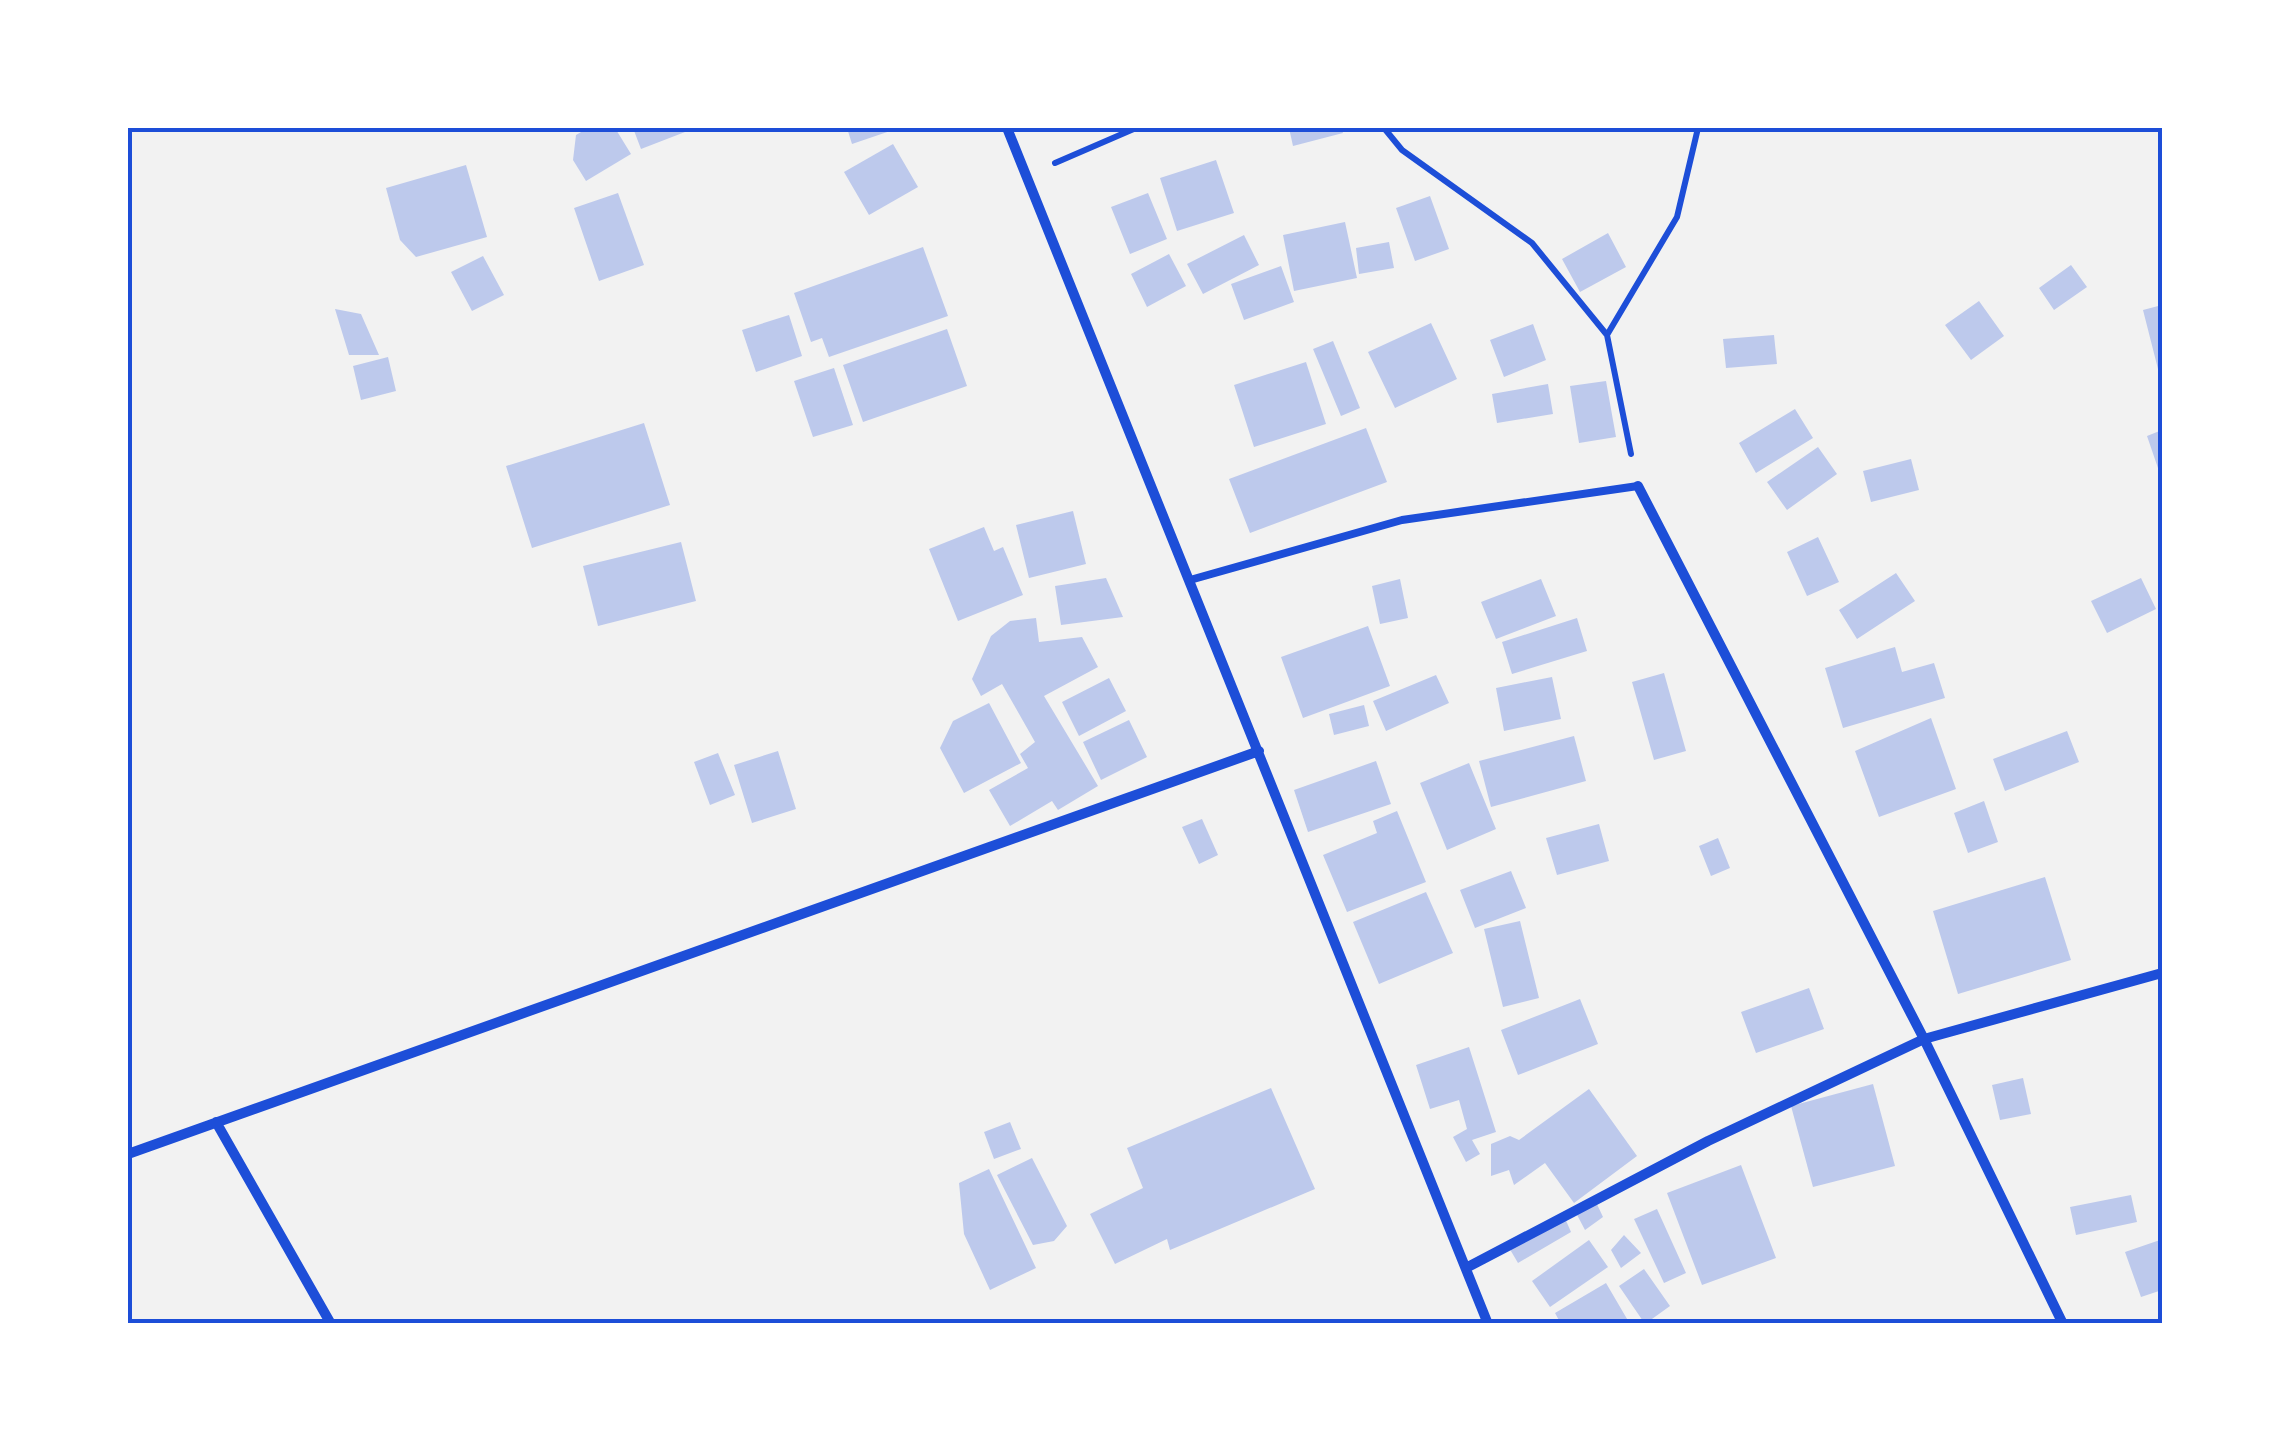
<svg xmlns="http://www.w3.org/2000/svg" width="2290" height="1451" font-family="'Public Sans',sans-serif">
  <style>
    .building { fill: #bdc9ec }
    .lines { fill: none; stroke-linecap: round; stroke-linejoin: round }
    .path { stroke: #1d4ed8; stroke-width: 6 }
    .service { stroke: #1d4ed8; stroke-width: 8 }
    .minor { stroke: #1d4ed8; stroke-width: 10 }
    .neatline { fill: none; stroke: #1d4ed8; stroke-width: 4 }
  </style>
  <rect width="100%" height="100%" fill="#f2f2f2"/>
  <path class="building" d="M 588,128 L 615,128 L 631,154 L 586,181 L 573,160 L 576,135 Z
    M 633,128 L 683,128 L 685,132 L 641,149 Z
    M 847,128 L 899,128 L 852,144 Z
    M 1289,128 L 1341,128 L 1343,133 L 1293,146 Z
    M 893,144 L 918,187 L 869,215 L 844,172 Z
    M 1216,160 L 1234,213 L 1177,231 L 1160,178 Z
    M 466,165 L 487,237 L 416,257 L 400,240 L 386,188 Z
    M 618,193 L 644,265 L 599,281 L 574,208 Z
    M 1148,193 L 1167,239 L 1130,254 L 1111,207 Z
    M 1430,196 L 1449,249 L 1415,261 L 1396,208 Z
    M 1345,222 L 1357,278 L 1294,291 L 1283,235 Z
    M 1608,233 L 1626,267 L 1580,292 L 1562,259 Z
    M 1244,235 L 1259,265 L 1203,294 L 1187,264 Z
    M 1389,242 L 1394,268 L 1359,274 L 1356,248 Z
    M 923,247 L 948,316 L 829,357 L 822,338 L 811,342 L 794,293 Z
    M 1169,254 L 1186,286 L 1147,307 L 1131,274 Z
    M 483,256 L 504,295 L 472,311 L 451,272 Z
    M 2071,265 L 2087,287 L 2054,310 L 2039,288 Z
    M 1281,266 L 1294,302 L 1244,320 L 1231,284 Z
    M 1979,301 L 2004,336 L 1971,360 L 1945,325 Z
    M 2162,305 L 2162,372 L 2159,373 L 2143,310 Z
    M 335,309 L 361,314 L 379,355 L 349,355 Z
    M 789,315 L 802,356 L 756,372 L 742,330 Z
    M 1431,323 L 1457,379 L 1395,408 L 1368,352 Z
    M 1533,324 L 1546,360 L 1504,377 L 1490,340 Z
    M 947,329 L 967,386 L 863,422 L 843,365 Z
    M 1774,335 L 1777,364 L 1726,368 L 1723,339 Z
    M 1333,341 L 1360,408 L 1341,416 L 1313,349 Z
    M 388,357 L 396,391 L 361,400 L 353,366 Z
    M 1306,362 L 1326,424 L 1254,447 L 1234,385 Z
    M 834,368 L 853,425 L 813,437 L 794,381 Z
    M 1606,381 L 1616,437 L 1579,443 L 1570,386 Z
    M 1548,384 L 1553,414 L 1497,423 L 1492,394 Z
    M 1795,409 L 1813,438 L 1756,473 L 1739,443 Z
    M 644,423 L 670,505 L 532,548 L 506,466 Z
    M 1366,428 L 1387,482 L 1250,533 L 1229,479 Z
    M 2162,430 L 2162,470 L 2159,471 L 2147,436 Z
    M 1818,447 L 1837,474 L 1787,510 L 1767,482 Z
    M 1911,459 L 1919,490 L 1871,502 L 1863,471 Z
    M 1073,511 L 1086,564 L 1029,578 L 1016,525 Z
    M 984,527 L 994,551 L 1003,547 L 1023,595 L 958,621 L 929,549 Z
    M 1818,537 L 1839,582 L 1807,596 L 1787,552 Z
    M 681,542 L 696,601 L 598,626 L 583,566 Z
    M 1896,573 L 1915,601 L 1857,639 L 1839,610 Z
    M 1106,578 L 1123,617 L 1061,625 L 1055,586 Z
    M 2141,578 L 2156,609 L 2107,633 L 2091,601 Z
    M 1400,579 L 1408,618 L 1380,624 L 1372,586 Z
    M 1541,579 L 1556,616 L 1496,639 L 1481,602 Z
    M 1036,618 L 1039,642 L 1082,637 L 1098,667 L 1044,696 L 1098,786 L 1058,810 L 1052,801 L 1010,826 L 989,790 L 1028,768 L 1020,754 L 1035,742 L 1002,684 L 981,696 L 972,679 L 991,636 L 1010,621 Z
    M 1577,618 L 1587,651 L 1512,674 L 1502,642 Z
    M 1368,626 L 1390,686 L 1303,718 L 1281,657 Z
    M 1895,647 L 1902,672 L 1934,663 L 1945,698 L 1843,728 L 1825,668 Z
    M 1664,673 L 1686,751 L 1654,760 L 1632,682 Z
    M 1436,675 L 1449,703 L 1386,731 L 1373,701 Z
    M 1552,677 L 1561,719 L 1504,731 L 1496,688 Z
    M 1109,678 L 1126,711 L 1079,736 L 1062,702 Z
    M 989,703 L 1021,763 L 964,793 L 940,748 L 953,721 Z
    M 1364,705 L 1369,726 L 1334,735 L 1329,714 Z
    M 1931,718 L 1956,789 L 1879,817 L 1855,751 Z
    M 1129,720 L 1147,757 L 1101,780 L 1083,742 Z
    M 2067,731 L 2079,762 L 2005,791 L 1993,759 Z
    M 1574,736 L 1586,781 L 1491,807 L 1479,761 Z
    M 778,751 L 796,809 L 752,823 L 734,765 Z
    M 718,753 L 735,795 L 710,805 L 694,762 Z
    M 1376,761 L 1391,804 L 1308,832 L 1294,790 Z
    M 1469,763 L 1496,829 L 1447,850 L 1420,783 Z
    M 1984,801 L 1998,842 L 1968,853 L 1954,813 Z
    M 1397,811 L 1426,882 L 1347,912 L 1323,855 L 1377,833 L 1373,821 Z
    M 1202,819 L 1218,855 L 1199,864 L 1182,827 Z
    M 1599,824 L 1609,861 L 1557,875 L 1546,838 Z
    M 1718,838 L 1730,868 L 1711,876 L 1699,846 Z
    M 1511,871 L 1526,908 L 1475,928 L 1460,890 Z
    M 2045,877 L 2071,960 L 1958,994 L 1933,911 Z
    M 1426,892 L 1453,953 L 1379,984 L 1353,922 Z
    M 1520,921 L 1539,998 L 1503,1007 L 1484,929 Z
    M 1809,988 L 1824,1029 L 1756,1053 L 1741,1012 Z
    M 1580,999 L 1598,1044 L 1518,1075 L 1501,1030 Z
    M 1469,1047 L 1496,1132 L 1472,1140 L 1480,1154 L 1466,1162 L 1453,1137 L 1467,1129 L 1459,1100 L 1430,1109 L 1416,1065 Z
    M 2023,1078 L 2031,1114 L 2000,1120 L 1992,1085 Z
    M 1873,1084 L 1895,1166 L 1813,1187 L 1791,1106 Z
    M 1271,1088 L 1315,1189 L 1170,1250 L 1167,1239 L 1115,1264 L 1090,1214 L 1143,1188 L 1127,1148 Z
    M 1589,1089 L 1637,1156 L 1574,1203 L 1545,1163 L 1514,1185 L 1509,1170 L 1491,1176 L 1491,1144 L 1510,1136 L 1519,1140 Z
    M 1010,1122 L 1021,1149 L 994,1159 L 984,1132 Z
    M 1032,1158 L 1067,1226 L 1054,1241 L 1033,1245 L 997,1175 Z
    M 1741,1165 L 1776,1258 L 1702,1285 L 1667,1193 Z
    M 989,1169 L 1036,1268 L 990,1290 L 964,1234 L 959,1183 Z
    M 2131,1195 L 2137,1222 L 2076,1235 L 2070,1207 Z
    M 1595,1200 L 1603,1217 L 1585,1230 L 1575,1211 Z
    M 1657,1209 L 1686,1273 L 1664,1283 L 1634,1219 Z
    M 1564,1216 L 1571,1232 L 1518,1263 L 1508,1246 Z
    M 1624,1235 L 1641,1253 L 1621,1268 L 1611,1250 Z
    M 1589,1240 L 1608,1267 L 1550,1307 L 1532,1281 Z
    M 2160,1240 L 2162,1290 L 2141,1297 L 2125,1252 Z
    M 1644,1269 L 1670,1306 L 1645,1324 L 1619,1286 Z
    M 1606,1283 L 1630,1324 L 1561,1324 L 1555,1313 Z"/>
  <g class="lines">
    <path class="path" d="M 1384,128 L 1402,150 L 1532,243 L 1607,335 L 1631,454
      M 1055,163 L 1136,128
      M 1607,335 L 1677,217 L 1698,128"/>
    <path class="service" d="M 1190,580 L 1402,520 L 1638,486"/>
    <path class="minor" d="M 1007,128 L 1488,1324
      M 1638,486 L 1924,1039 L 2063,1324
      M 216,1122 L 331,1324
      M 128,1154 L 1259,751
      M 1466,1268 L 1708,1141 L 1924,1039 L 2162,973"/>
  </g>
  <rect width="2290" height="1451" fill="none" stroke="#ffffff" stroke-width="260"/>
  <rect x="130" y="130" width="2030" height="1191" class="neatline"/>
</svg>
